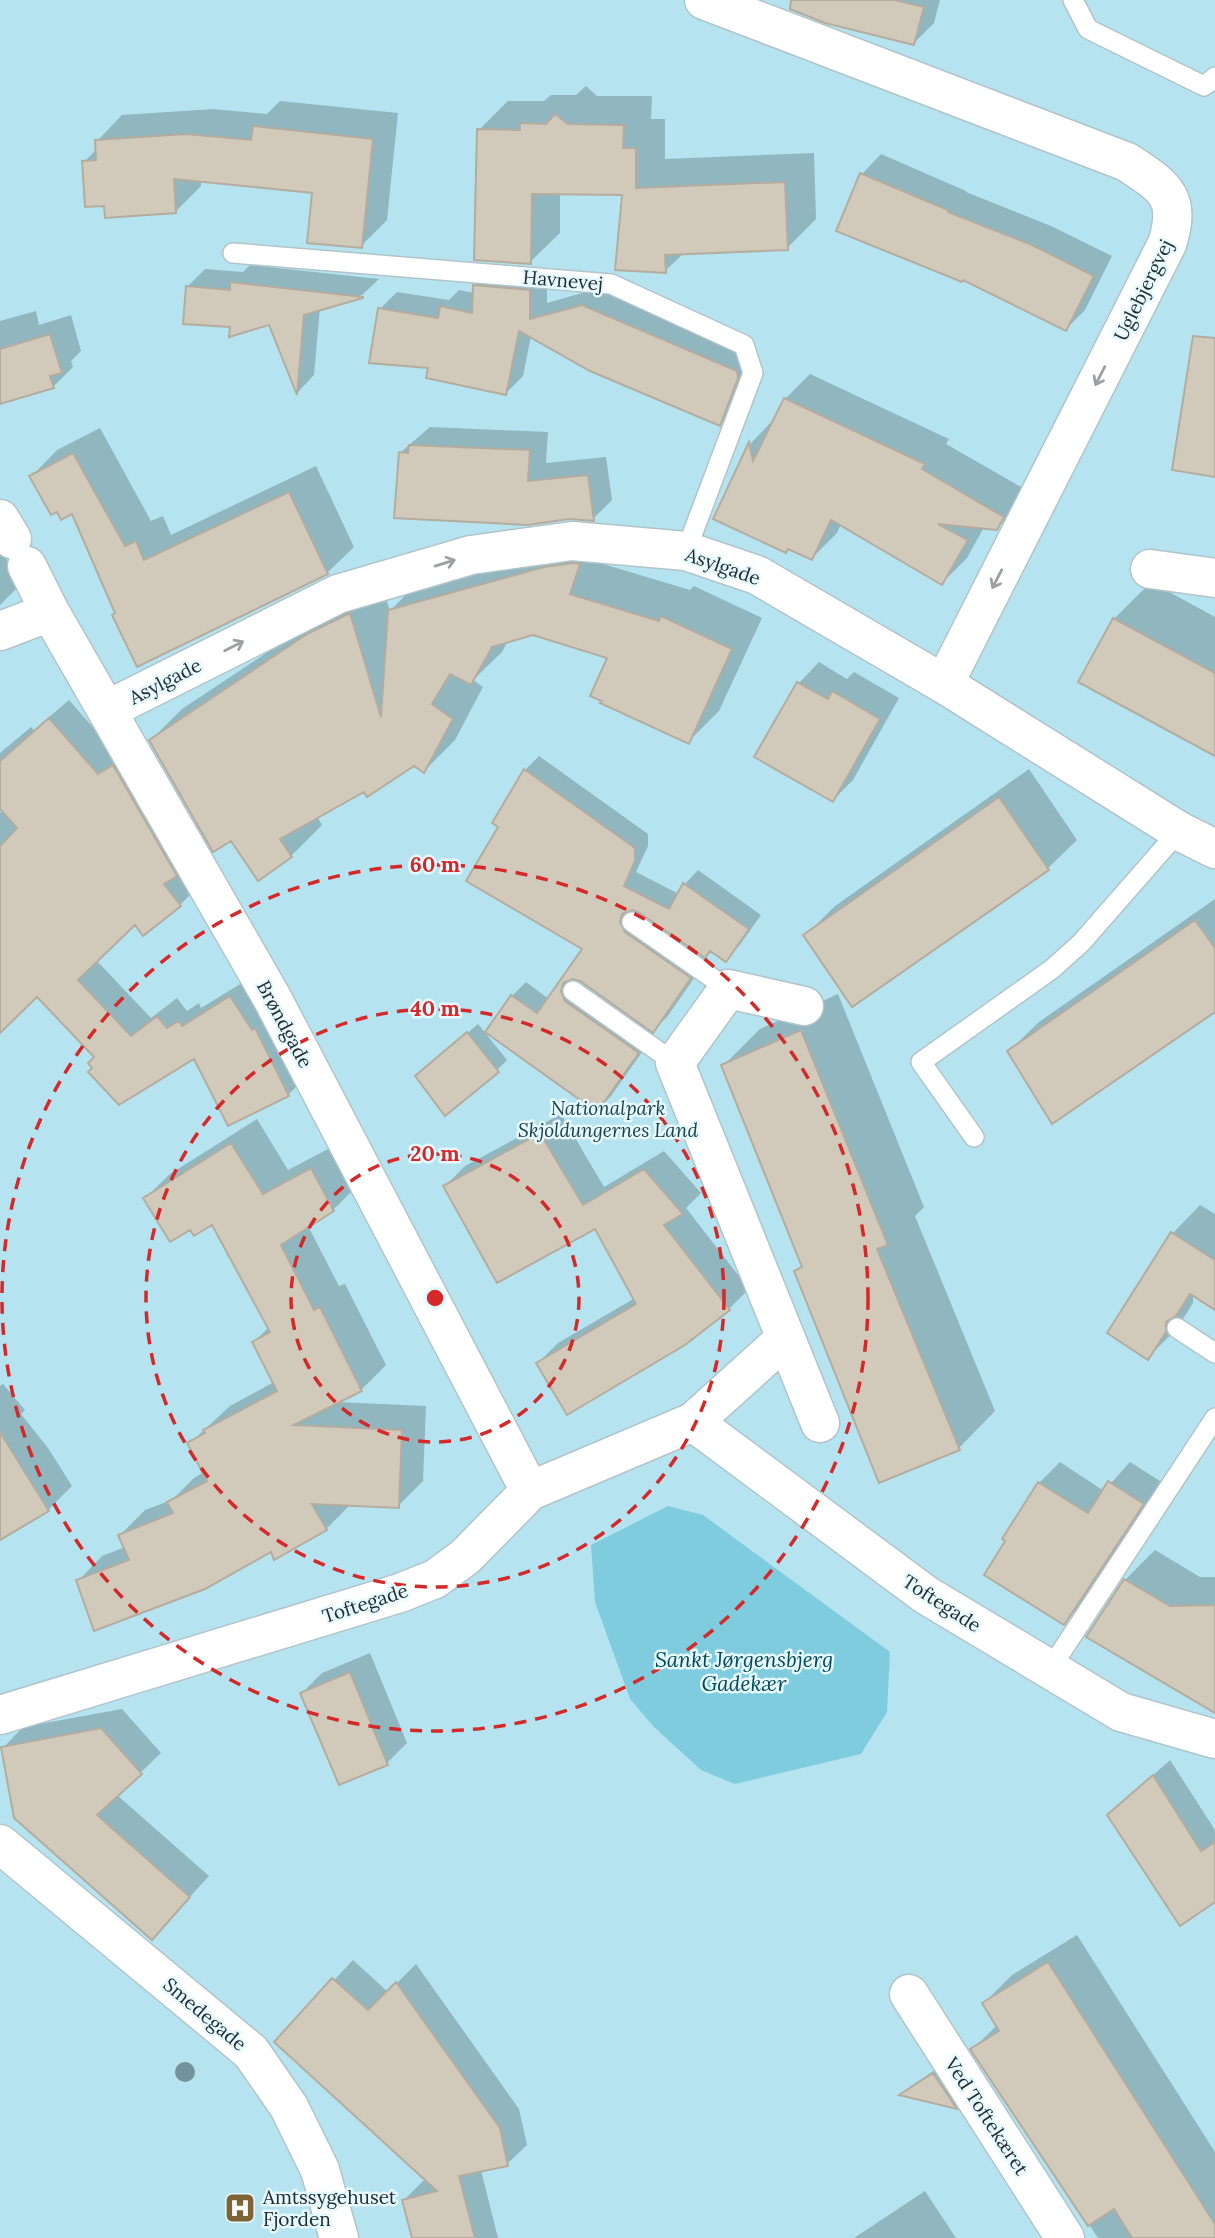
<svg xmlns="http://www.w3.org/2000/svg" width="1215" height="2238" font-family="Lora,serif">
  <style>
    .green { fill: #b5e4f0 }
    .water { fill: #80ccdf }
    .shadow { fill: #0003 }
    .building { fill: #d1c9ba; stroke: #b4ac9e; stroke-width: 2 }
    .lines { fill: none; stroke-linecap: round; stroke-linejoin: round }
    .service-casing { stroke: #b1c4ca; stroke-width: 22 }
    .minor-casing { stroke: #b1c4ca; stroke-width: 41 }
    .service { stroke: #fff; stroke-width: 19 }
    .minor { stroke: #fff; stroke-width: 38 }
    .tree { fill: #749299 }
    .oneway { stroke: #9da0a1 }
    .ring { fill: none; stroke: #d62828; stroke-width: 3.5; stroke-dasharray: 12 9 }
    .labels { text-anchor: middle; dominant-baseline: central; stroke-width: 5; stroke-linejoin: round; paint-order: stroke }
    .street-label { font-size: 19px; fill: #252c2e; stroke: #e5f9ff }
    .park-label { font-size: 19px; font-style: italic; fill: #183d45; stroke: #e5f9ff }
    .poi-label { font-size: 19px; fill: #252c2e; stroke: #e5f9ff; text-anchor: start }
    .water-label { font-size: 21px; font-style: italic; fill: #014957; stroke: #e5f9ff }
    .centre { fill: #d62828; stroke: #e5f9ff; stroke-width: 3.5 }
    .ring-label { font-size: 21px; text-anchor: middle; font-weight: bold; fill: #d62828; stroke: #e5f9ff; stroke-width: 5; stroke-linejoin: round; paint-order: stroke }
  </style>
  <rect width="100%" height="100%" fill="#e5f9ff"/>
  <path class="green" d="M 0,0 L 1215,0 L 1215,2238 L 0,2238 Z"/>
  <path class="water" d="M 668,1506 L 703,1515 L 890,1652 L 887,1712 L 861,1754 L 735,1784 L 701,1770 L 654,1727 L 630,1699 L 595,1602 L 591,1545 Z"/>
  <path class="shadow" d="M 836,0 L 940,0 L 934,23 L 914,43 Z
    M 586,86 L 597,96 L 652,96 L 651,119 L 665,119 L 665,159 L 814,153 L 816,219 L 787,248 L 685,252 L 665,271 L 624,194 L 560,193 L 560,233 L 530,262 L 479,130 L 508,101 L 544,101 L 551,95 L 576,95 Z
    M 280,101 L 398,113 L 387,220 L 361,246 L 314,192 L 201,180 L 201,186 L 175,212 L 106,204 L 84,162 L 97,149 L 97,141 L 122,115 L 213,109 L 267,114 Z
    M 881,154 L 966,191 L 966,192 L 1051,226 L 1112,256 L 1085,310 L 1066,329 L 862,174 Z
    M 250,265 L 379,279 L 362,295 L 320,308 L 314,375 L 298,392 L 270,323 L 232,325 L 187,287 L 205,269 L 243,272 Z
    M 492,268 L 547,273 L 547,303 L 600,288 L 753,354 L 737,407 L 720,424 L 531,336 L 523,376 L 506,393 L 430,367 L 380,309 L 397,292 L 449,300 L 459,290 L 474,293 L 475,286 Z
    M 36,311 L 39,325 L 71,315 L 81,351 L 71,361 L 73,367 L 53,387 L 0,402 L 0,321 Z
    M 810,374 L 949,439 L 946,444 L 1028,491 L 1022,503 L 997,528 L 984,527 L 967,558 L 942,583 L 841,524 L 837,533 L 812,558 L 715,518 L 751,443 L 776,417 L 785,399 Z
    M 430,427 L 548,432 L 546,463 L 606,457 L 612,500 L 593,519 L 401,452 Z
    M 100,428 L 151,521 L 163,516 L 171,535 L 316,466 L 354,547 L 327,573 L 116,613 L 72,512 L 31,477 L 57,450 Z
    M 576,537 L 600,563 L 690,590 L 694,586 L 762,618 L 719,711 L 688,742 L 609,657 L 533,633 L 508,640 L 502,652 L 473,680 L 483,687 L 455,740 L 424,771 L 414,764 L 317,816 L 322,825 L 291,856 L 259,878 L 231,838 L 151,740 L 182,709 L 340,604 L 381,583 L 390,611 L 421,579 Z
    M 0,543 L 18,587 L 0,605 Z
    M 1151,582 L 1215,617 L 1215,741 L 1114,619 Z
    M 819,662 L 847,679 L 854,672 L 899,698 L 853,780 L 833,800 L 757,757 L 799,683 Z
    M 69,700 L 118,756 L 199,886 L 180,905 L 143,933 L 135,923 L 96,960 L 151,1018 L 177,998 L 187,1011 L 199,1003 L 201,1008 L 250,978 L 307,1076 L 288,1095 L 195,1056 L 94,1068 L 96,1057 L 37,995 L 0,1030 L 0,813 L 3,810 L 0,806 L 0,753 L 31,727 L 34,730 Z
    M 539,756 L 648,834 L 648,846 L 636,872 L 679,894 L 685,884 L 698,870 L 761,915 L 739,946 L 725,960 L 711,950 L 705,956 L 634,908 L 639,918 L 704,964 L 667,1017 L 653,1030 L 581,979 L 575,977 L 579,987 L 652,1038 L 611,1096 L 597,1110 L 512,996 L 526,982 L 549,999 L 585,949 L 501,827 L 525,770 Z
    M 1029,769 L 1077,840 L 1047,869 L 805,936 L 835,906 Z
    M 1215,899 L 1215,1010 L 1009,1051 L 1039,1022 Z
    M 838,994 L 924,1207 L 915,1216 L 995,1411 L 959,1448 L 796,1271 L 803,1265 L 723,1066 L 760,1029 Z
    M 478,1024 L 507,1060 L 497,1070 L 417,1076 Z
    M 561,1114 L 604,1187 L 664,1151 L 701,1193 L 686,1208 L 749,1289 L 729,1309 L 538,1363 L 558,1343 L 635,1298 L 596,1227 L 445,1186 L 465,1166 Z
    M 257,1119 L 288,1170 L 336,1145 L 358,1185 L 333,1210 L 308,1226 L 339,1286 L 345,1284 L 386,1365 L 361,1390 L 337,1402 L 426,1406 L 423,1481 L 398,1506 L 351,1504 L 326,1529 L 271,1550 L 78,1581 L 102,1556 L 125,1547 L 120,1535 L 145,1510 L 172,1500 L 194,1478 L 204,1472 L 189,1444 L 230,1406 L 274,1382 L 254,1342 L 269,1327 L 212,1222 L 191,1227 L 145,1198 L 170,1174 Z
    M 1200,1205 L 1215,1214 L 1215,1308 L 1193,1294 L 1193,1303 L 1176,1330 L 1148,1357 L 1109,1333 L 1173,1233 Z
    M 3,1384 L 25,1410 L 21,1414 L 48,1448 L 72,1486 L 48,1510 L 0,1538 L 0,1386 Z
    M 1060,1462 L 1104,1491 L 1130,1462 L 1163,1483 L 1084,1602 L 1064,1623 L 1005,1538 L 1039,1483 Z
    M 1155,1550 L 1200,1577 L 1215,1577 L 1215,1699 L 1088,1637 L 1125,1580 Z
    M 370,1653 L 407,1743 L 387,1763 L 302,1693 L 322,1673 Z
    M 122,1709 L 161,1753 L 117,1795 L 209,1876 L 152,1938 L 3,1748 L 23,1727 Z
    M 1170,1760 L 1215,1830 L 1215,1900 L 1109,1815 Z
    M 1077,1935 L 1215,2152 L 1215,2238 L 1098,2238 L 973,2049 L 997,2025 L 984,2003 L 1012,1975 Z
    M 353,1960 L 388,1992 L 416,1964 L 519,2109 L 527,2145 L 507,2164 L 481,2170 L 498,2238 L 414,2238 L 404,2200 L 423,2181 L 428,2180 L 276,2042 Z
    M 944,2064 L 965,2098 L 956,2107 L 902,2094 L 911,2086 Z
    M 925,2191 L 956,2238 L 854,2238 Z"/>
  <path class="building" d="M 791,0 L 894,0 L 924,7 L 914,45 L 825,23 L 790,9 Z
    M 555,114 L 568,124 L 624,125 L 623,148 L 636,148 L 636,188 L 785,182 L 788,250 L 665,255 L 666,273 L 615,270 L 622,195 L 532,194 L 531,264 L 474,260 L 477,129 L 520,130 L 520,123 L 546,124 Z
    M 253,126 L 373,139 L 362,248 L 307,243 L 312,193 L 174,179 L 176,213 L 105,218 L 104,206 L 85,207 L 82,161 L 96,160 L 95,140 L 186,134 L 251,140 Z
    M 860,173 L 948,210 L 948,212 L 1032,245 L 1094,276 L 1066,331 L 963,280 L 962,282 L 836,231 Z
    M 230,282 L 363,297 L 363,298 L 304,315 L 297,395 L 269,325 L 229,337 L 230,327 L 183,324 L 186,286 L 230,290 Z
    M 473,285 L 530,290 L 530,319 L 582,305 L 737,371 L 738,378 L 720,426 L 590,371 L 519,331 L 506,395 L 426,378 L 428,368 L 369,363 L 378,308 L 438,318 L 440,306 L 472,313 Z
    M 50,334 L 62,373 L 50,376 L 54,388 L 0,404 L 0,349 Z
    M 1193,336 L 1215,338 L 1215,477 L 1172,470 Z
    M 784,398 L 925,464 L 922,469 L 1004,517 L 997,530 L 938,524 L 968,540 L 942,585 L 831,520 L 812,560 L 788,549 L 786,553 L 713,519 L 749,442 L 753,461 Z
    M 409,445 L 530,450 L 528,481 L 588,475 L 594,521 L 569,519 L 528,525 L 394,518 L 399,452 L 408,453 Z
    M 73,453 L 125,546 L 136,541 L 144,560 L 289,492 L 328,574 L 137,667 L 112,615 L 115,613 L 72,514 L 61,520 L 57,512 L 51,515 L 29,476 Z
    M 573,563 L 580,564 L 570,594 L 659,621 L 661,616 L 732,649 L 689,744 L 600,703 L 602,701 L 590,696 L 607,658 L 533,635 L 492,647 L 471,685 L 450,674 L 432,704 L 453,719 L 424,773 L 414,766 L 367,797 L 364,792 L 280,839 L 292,857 L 258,881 L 231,841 L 213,852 L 149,740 L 307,634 L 350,613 L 381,717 L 388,610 L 544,567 Z
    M 1113,618 L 1215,673 L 1215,756 L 1078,682 Z
    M 797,682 L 828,699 L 832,691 L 880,719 L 833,802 L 754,757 Z
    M 49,718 L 98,774 L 113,765 L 177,876 L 164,884 L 181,906 L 143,936 L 135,925 L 78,980 L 131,1036 L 157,1016 L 167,1028 L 179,1021 L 182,1026 L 230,996 L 252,1030 L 255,1028 L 289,1096 L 228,1126 L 194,1059 L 119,1105 L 88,1072 L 92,1068 L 88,1063 L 94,1057 L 37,997 L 0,1033 L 0,846 L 17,828 L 0,809 L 0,761 Z
    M 524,769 L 635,848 L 635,861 L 624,886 L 669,909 L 683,883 L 749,929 L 726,962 L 710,951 L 705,958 L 638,912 L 632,910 L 622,914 L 620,922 L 625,932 L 691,978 L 653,1033 L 580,981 L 573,979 L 563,983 L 561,991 L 565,1001 L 639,1053 L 597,1112 L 485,1032 L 511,995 L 537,1013 L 582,949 L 466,881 L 498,827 L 492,823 Z
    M 999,797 L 1049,870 L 852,1007 L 803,935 Z
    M 1195,920 L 1215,948 L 1215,1012 L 1052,1124 L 1007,1051 Z
    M 801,1030 L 888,1245 L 877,1249 L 960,1450 L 879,1483 L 794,1271 L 802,1267 L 721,1065 Z
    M 467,1032 L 499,1072 L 445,1116 L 415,1076 Z
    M 540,1133 L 583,1205 L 644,1169 L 683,1214 L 664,1225 L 730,1310 L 685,1345 L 567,1415 L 536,1363 L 636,1304 L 595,1229 L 497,1283 L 443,1186 Z
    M 231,1143 L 263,1194 L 311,1168 L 334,1211 L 281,1245 L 314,1310 L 320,1307 L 362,1391 L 294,1425 L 402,1430 L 399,1508 L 312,1504 L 327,1530 L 274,1560 L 271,1552 L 205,1589 L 94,1631 L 76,1580 L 129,1560 L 118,1535 L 173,1513 L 167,1502 L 207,1481 L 187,1443 L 205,1433 L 203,1430 L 277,1391 L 252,1342 L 270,1332 L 212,1225 L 194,1236 L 190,1230 L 170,1242 L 143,1198 Z
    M 1171,1232 L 1215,1260 L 1215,1310 L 1190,1294 L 1176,1316 L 1166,1322 L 1166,1332 L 1148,1360 L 1107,1333 Z
    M 0,1432 L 49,1511 L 0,1540 Z
    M 1108,1481 L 1144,1504 L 1064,1625 L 984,1575 L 1005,1541 L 1002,1539 L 1038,1482 L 1088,1513 Z
    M 1124,1579 L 1170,1606 L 1215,1605 L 1215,1713 L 1086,1637 Z
    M 350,1672 L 388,1765 L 339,1785 L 300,1693 Z
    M 101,1728 L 142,1774 L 97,1815 L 190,1897 L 152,1940 L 14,1818 L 1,1747 Z
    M 1153,1775 L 1201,1851 L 1215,1842 L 1215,1902 L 1180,1926 L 1107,1815 Z
    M 1048,1962 L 1215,2224 L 1215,2238 L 1132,2238 L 1114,2209 L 1088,2226 L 970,2049 L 999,2031 L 982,2003 Z
    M 332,1978 L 368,2010 L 396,1982 L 500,2128 L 508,2166 L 459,2176 L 475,2238 L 412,2238 L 402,2200 L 437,2191 L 274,2042 Z
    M 933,2073 L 957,2109 L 899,2095 Z"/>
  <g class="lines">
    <g class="service-casing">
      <path id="service" d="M 1073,0 L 1088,29 L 1204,86 L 1215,77
        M 233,253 L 611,284 L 744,345 L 753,373 L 686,551
        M 632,922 L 728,989
        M 573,991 L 675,1063
        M 974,1137 L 921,1062 L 1052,969 L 1081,943 L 1179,831
        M 1177,1328 L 1215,1353
        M 1050,1669 L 1215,1418"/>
    </g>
    <g class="minor-casing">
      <path id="minor" d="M 704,0 L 1127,162 C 1165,187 1182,197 1167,244 L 944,684
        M 0,519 L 12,539
        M 27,566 L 50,612 L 272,998 L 530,1491
        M 1150,569 L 1215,578
        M 0,631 L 50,612
        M 107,710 L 338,594 L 471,555 L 572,541 L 686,551 L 757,575 L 944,684 L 1179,831 L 1215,849
        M 804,1006 L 728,989 L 675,1063 L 820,1423
        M 693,1422 L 786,1338
        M 0,1715 L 400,1593 L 435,1579 L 465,1557 L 530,1491 L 693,1422 L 926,1595 L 1121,1712 L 1215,1739
        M 0,1844 L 251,2052 L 289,2107 L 320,2170 L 339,2238
        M 909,1994 L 1065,2238"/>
    </g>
    <use href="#service" class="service"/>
    <use href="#minor" class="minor"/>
  </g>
  <circle class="tree" cx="185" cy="2072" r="10"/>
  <defs><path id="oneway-shaft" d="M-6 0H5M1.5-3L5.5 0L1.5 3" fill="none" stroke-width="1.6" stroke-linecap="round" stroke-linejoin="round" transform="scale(1.75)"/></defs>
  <g class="oneway">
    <use href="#oneway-shaft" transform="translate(1100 376) rotate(117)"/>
    <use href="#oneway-shaft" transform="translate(445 563) rotate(-17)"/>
    <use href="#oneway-shaft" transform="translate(997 579) rotate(117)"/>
    <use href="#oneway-shaft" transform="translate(234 646) rotate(-27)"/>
  </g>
  <g class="ring">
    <circle cx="435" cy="1298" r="144"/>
    <circle cx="435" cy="1298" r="289"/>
    <circle cx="435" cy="1298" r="433"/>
  </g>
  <defs>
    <g id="hospital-square" transform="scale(1.575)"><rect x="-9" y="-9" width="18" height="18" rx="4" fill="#7d6335" stroke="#e5f9ff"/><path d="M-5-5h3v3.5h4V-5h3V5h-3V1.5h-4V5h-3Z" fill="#fff"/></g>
  </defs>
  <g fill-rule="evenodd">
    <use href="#hospital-square" x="240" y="2208"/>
  </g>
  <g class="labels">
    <g class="street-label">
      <text transform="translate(563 280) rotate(5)">Havnevej</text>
      <text transform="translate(1143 290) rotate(-64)">Uglebjergvej</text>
      <text transform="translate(723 566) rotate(19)">Asylgade</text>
      <text transform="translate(165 681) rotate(-27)">Asylgade</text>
      <text transform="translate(285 1024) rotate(62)">Brøndgade</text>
      <text transform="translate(365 1603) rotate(-18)">Toftegade</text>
      <text transform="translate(942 1603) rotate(33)">Toftegade</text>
      <text transform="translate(205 2014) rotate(40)">Smedegade</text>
      <text transform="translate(987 2116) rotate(57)">Ved Toftekæret</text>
    </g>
    <g class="park-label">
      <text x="608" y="1108">Nationalpark<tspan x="608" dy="22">Skjoldungernes Land</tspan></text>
    </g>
    <g class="poi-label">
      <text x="263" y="2197">Amtssygehuset<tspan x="263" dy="22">Fjorden</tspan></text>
    </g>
    <g class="water-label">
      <text x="744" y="1659">Sankt Jørgensbjerg<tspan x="744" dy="24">Gadekær</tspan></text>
    </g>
  </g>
  <circle cx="435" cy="1298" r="10" class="centre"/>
  <g class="ring-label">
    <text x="435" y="872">60 m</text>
    <text x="435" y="1016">40 m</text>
    <text x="435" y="1161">20 m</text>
  </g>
</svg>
